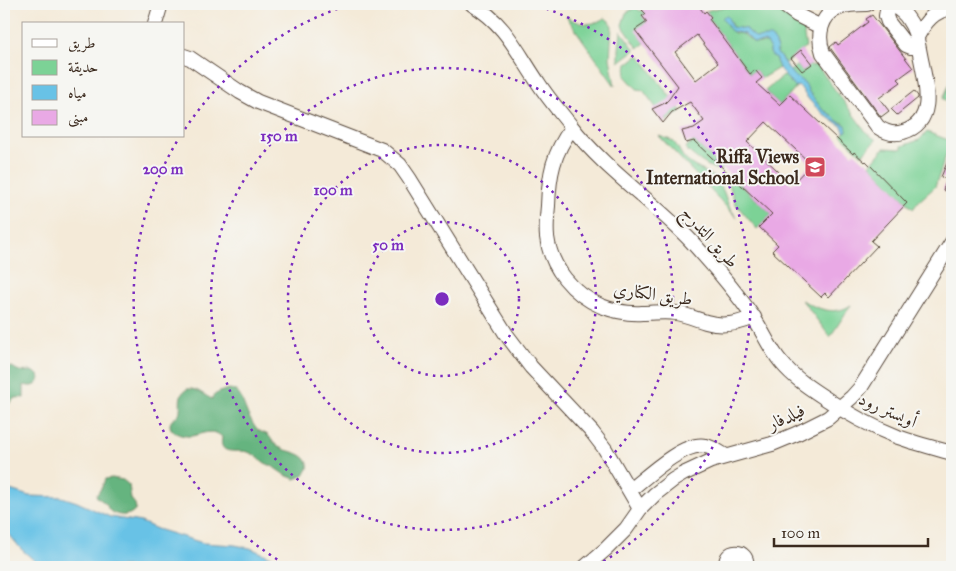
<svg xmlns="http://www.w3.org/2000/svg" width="956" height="571" font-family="'IM FELL Great Primer',Amiri,serif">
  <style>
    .green { fill: #7cd296; stroke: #5c7e5a }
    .forest { fill: #65b47f; stroke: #506f4e }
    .water { fill: #68c2e6; stroke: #527682 }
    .building { fill: #e9a9e5; fill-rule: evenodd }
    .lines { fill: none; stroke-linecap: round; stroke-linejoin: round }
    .minor-casing { stroke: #57473a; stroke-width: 16 }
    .minor { stroke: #fff; stroke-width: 14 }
    .ring { fill: none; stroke: #7b2cbf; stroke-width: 2.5; stroke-dasharray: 2.5 5 }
    .labels { text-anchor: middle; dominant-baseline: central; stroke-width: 4; stroke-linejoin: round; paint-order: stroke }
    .poi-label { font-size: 18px; font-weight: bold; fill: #3b2a1e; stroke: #f6f6f2; text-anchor: end }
    .street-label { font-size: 18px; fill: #3b2a1e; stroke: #f6f6f2 }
    .centre { fill: #7b2cbf; stroke: #f6f6f2; stroke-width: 2.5 }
    .ring-label { font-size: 15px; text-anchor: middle; font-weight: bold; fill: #7b2cbf; stroke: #f6f6f2; stroke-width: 4; stroke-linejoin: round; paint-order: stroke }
  </style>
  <rect width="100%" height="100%" fill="#f6f6f2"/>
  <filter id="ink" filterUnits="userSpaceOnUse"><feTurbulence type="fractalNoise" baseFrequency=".02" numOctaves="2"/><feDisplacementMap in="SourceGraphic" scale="10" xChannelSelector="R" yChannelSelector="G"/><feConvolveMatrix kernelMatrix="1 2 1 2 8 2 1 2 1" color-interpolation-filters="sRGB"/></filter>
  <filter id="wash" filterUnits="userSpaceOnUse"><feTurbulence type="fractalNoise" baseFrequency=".0096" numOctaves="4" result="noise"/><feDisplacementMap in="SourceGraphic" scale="20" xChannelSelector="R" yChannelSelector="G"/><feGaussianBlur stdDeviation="1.12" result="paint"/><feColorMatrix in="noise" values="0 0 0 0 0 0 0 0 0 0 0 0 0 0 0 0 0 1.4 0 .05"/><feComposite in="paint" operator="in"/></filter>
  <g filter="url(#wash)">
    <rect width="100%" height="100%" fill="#f4ead8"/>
    <path class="green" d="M 759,5 C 774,4 793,18 806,25 L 804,36 L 806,47 L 785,63 L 777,53 L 776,43 L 766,37 L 756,38 L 746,29 L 732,27 L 730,21 L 723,18 L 734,33 C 749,34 743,36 753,42 C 757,44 762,43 767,43 L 770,46 L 770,53 L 775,58 L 779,68 L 762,78 L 755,70 L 750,74 L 709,19 L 710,17 L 706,11 L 717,8 Z
      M 636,7 L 640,11 L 642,10 L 646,14 L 643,17 L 647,22 L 636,30 L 645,43 L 638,48 L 622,25 L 626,13 Z
      M 566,16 C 574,22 587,26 597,22 C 600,21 602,19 605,18 L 609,21 L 612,26 L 610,58 L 615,86 Z
      M 621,31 L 635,50 L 619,62 L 619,49 Z
      M 639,55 L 681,111 L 666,121 L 643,90 L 637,89 L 625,76 L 627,64 Z
      M 816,64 L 867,133 L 876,140 L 862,155 L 841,135 L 845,132 L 844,123 L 837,121 L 833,116 L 822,109 L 809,92 L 805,83 L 796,78 L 790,71 L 797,65 L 802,71 L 810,65 L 812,67 Z
      M 785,76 L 792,84 L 797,86 L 780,105 L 765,91 L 782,77 Z
      M 952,78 L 952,103 L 943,99 Z
      M 927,132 L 951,141 L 935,187 L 919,201 L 913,209 L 870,165 L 884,148 L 902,149 L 902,146 L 919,140 Z
      M 659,136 C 664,138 670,139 674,142 C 679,148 681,156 687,161 C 697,170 712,172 719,183 C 723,189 725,195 727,201 C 729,207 733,213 737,218 Z
      M 694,141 L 723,168 L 720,170 C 711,170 691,155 685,148 Z
      M 730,175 L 772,214 L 757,229 L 735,203 L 730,187 L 725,180 Z
      M 802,300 C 817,309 835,316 851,305 L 830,337 Z"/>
    <path class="forest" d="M 12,367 C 13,367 18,371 20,371 C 29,373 33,367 40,378 C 38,387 31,387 24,385 L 24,398 C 9,396 14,404 4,406 L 4,368 Z
      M 187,389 C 198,388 203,395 212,399 C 214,394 216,394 220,392 C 237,383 241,397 246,410 C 248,416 252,422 255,427 C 258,432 263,432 268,435 C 271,438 272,441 275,444 C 283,453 303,450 308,463 C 310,472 302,477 295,479 L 285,475 L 276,469 C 273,466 269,465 265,463 C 260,459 254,454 248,452 C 237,449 218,457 222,437 C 213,428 202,434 192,436 C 185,437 170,434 170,425 C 170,418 180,417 180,410 C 181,400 178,395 187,389 Z
      M 112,478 L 123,480 L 129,485 L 131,499 L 135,504 L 136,508 C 131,517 118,517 110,511 C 106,507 109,508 106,504 C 103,501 99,499 96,496 L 102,487 L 105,479 Z"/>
    <path class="water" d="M 724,16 L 727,16 C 730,19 729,24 732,27 L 746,29 L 756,38 L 766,37 L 770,37 L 774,40 L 776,43 L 777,53 L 793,75 L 805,83 L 809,92 L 822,109 L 833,116 L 837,121 L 846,125 L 847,131 L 844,132 L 842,126 C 831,121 814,107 807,97 C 804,94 803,90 800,87 L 794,86 L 785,76 L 779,68 L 775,58 L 771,55 L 768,44 L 764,42 L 754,43 L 745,34 L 731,31 L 722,18 Z
      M 4,488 L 29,496 L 62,497 L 77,502 L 110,517 L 141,522 L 157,529 L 203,543 L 235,545 L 250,548 L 276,559 L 291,567 L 42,567 L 21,549 L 4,528 Z"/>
    <g id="blocks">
      <path class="building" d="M 651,4 L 697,4 L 704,13 L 706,11 L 711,17 L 709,19 L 750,74 L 755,70 L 762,78 L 756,83 L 780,105 L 790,95 L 853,154 L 854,152 L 865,162 L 866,161 L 907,203 L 871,241 L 877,246 L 829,297 L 825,293 L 821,297 L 772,251 L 778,245 L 759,227 L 772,214 L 694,141 L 686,143 L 682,131 L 694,128 L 704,121 L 690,102 L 672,112 L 663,123 L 652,109 L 665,103 L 669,99 L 678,86 L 635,30 L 647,22 L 642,16 L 646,14 L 642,10 ZM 697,35 L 718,63 L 696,80 L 675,52 ZM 766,122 L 811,164 L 792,184 L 747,142 Z
        M 872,15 L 913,68 L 898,79 L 901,82 L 879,98 L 889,111 L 881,117 L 831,49 L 830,47 L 836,42 L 838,45 L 868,22 L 866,19 Z
        M 801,50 L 812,64 L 802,71 L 791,58 Z
        M 914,91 L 918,96 L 918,98 L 897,115 L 891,109 Z
        M 952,151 L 952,194 L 943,190 L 947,179 L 941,177 Z"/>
    </g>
  </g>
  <g filter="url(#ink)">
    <use href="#blocks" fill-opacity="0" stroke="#57473a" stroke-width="1"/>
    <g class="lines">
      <g class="minor-casing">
        <path id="minor" d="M 472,4 C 506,24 517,52 539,84 C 548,98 560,112 571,126 C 605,170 653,201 691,241 C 713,265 735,290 753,317 C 763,331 769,348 781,362 C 794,378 811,389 828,400 C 849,415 873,427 898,437 C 915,443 934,448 952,453
          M 782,4 L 797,15 L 821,27
          M 867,4 C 859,4 847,4 839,8 C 820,15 817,36 823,53 L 878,127 C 885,132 894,135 903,132 C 937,122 926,84 921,59 C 918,45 917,31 908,19 C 904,12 897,8 891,4
          M 888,4 L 886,16 L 888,22 L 906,45 L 911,47 L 918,45
          M 155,24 L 161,4
          M 917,37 C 925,22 934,10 952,8
          M 184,56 L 190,58 L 240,92 L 258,102 L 382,150 L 400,165 L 409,178 L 506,334 L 531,367 L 592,432 L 605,449 L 640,509
          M 572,128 C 553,153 549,175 548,206 C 547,216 546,227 547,237 C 551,268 573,294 601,306 C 614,311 628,314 642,313 C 654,313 665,311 676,313 C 687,315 696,319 706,322 C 722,327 738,324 754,317
          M 630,490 C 645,478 684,441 705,446 C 713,447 720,453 726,456
          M 585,567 L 606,549 L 626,529 L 640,509 L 655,494 L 673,480 L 683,474 L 711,461 L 772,444 L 796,434 L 828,418 L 852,397 L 861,387 L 952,242
          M 727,567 C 722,548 750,548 746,567"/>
      </g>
      <use href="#minor" class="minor"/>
    </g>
  </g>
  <g class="ring">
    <circle cx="442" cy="299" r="77"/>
    <circle cx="442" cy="299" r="154"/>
    <circle cx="442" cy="299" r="231"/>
    <path d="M290 567A308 308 0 0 1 179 138M185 129A308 308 0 0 1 352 4M532 4A308 308 0 0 1 594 567"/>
  </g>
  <defs>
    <g id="school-square" transform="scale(1.125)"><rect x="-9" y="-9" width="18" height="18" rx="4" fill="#d1495b" stroke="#f6f6f2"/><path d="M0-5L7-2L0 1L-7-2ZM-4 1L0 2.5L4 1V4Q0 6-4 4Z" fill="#fff"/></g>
  </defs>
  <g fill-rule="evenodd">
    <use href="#school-square" x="815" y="167"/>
  </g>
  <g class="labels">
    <g class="poi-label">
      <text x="799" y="157">Riffa Views<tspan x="799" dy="21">International School</tspan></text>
    </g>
    <g class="street-label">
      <text transform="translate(710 237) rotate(48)">طريق التدرج</text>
      <text transform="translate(653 294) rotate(8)">طريق الكناري</text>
      <text transform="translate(888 410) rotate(24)">أويستر رود</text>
      <text transform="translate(786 417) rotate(-25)">فيلدفار</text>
    </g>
  </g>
  <circle cx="442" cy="299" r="8" class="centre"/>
  <g class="ring-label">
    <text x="279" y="141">150 m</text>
    <text x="163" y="174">200 m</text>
    <text x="333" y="195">100 m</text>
    <text x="388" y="250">50 m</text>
  </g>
  <rect width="956" height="571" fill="none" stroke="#f6f6f2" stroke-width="20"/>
  <rect x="22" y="22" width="162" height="115" fill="#f6f6f2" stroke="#aba49d"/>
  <rect x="32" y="39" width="25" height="8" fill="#ffffff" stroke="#aba49d"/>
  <text x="68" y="48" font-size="15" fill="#3b2a1e">طريق</text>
  <rect x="32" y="60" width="25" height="15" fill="#7cd296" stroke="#aba49d"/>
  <text x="68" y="72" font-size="15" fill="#3b2a1e">حديقة</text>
  <rect x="32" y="85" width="25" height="15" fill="#68c2e6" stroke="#aba49d"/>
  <text x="68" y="98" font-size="15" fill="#3b2a1e">مياه</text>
  <rect x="32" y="110" width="25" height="15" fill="#e9a9e5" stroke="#aba49d"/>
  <text x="68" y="122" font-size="15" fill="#3b2a1e">مبنى</text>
  <path d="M774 538v8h154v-8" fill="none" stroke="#3b2a1e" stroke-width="2.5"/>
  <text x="781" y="538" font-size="15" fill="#3b2a1e" stroke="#f6f6f2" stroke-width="4" paint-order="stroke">100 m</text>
</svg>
